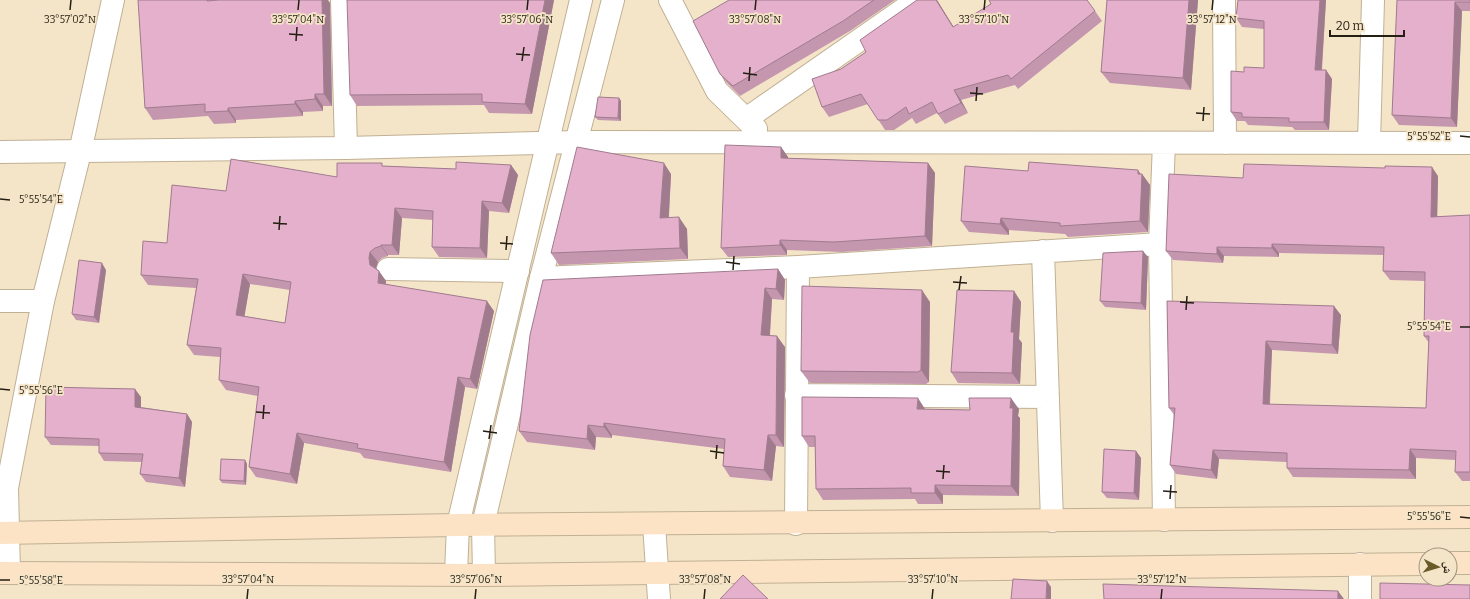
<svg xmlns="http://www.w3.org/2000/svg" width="1470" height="599" font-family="Bitter,'Noto Naskh Arabic',serif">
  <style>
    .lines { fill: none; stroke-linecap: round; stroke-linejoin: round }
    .minor-casing { stroke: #c0b094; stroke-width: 24 }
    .tertiary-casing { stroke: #c0b094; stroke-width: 24 }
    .secondary-casing { stroke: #c0b094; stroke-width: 24 }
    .minor { stroke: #fff; stroke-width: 22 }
    .tertiary { stroke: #fff; stroke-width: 22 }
    .secondary { stroke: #fce3c6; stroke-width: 22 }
    .wall { fill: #c497af; fill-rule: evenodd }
    .shaded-wall { fill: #a07b8e }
    .building { fill: #e4b0cb; stroke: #a07b8e; fill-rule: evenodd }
    .ticks { fill: none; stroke: #241e13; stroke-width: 1.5 }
    .ticks-label { font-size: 10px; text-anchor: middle; fill: #241e13; stroke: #f5e5c8; stroke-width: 3.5; stroke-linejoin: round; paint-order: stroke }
  </style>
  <rect width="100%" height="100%" fill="#f5e5c8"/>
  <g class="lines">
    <g class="minor-casing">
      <path id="minor" d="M 342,0 L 346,148
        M 670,0 L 717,91 L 756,129
        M 1224,0 L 1225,143
        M 746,119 L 917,0
        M 1369,143 L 1373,0
        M 0,152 L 346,148 L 578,142 L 1470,143
        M 1043,251 L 1052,521
        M 388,269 L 518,271
        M 541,278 L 798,267 L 1160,244
        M 0,301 L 43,301
        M 796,395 L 1048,397
        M 1164,520 L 1160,244 L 1164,143
        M 654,524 L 659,599
        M 796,524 L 798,267
        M 1360,564 L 1360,599"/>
    </g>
    <g class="tertiary-casing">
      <path id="tertiary" d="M 9,573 L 7,488 L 43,301 L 80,152 L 113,0
        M 456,574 L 458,525 L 581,0
        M 484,575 L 483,525 L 541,278 L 613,0"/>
    </g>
    <g class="secondary-casing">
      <path id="secondary" d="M 0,533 L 458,525 L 1470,517
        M 1450,563 L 1470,563
        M 0,573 L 484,575 L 1426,564"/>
    </g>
    <use href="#minor" class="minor"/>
    <use href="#tertiary" class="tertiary"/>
    <use href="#secondary" class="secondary"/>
  </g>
  <path class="wall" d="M 138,0 L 212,0 L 330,3 L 332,106 L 323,106 L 323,111 L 303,112 L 303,116 L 236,120 L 236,123 L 214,124 L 208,116 L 153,120 L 145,108 Z
    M 554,0 L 532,114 L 489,113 L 484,105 L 357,106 L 350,95 Z
    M 729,0 L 895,0 L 850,31 L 740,96 L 727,83 L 720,74 Z
    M 917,0 L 937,0 L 953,27 L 1095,11 L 1102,21 L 1018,89 L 1015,85 L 961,100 L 968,113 L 945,124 L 937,113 L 916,124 L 912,118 L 894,130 L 885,130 L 868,104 L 829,117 L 822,107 L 841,69 L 866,52 Z
    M 1107,0 L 1198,0 L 1191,90 L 1110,83 L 1101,72 Z
    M 1326,0 L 1322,70 L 1326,70 L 1332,79 L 1329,130 L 1295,130 L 1292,127 L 1248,125 L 1245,121 L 1237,121 L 1231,112 L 1244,72 L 1264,68 L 1264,29 L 1242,27 L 1236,18 Z
    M 1397,0 L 1470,0 L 1470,11 L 1462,11 L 1457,127 L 1399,125 L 1392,115 Z
    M 619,98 L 621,101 L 621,121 L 598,120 L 595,117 Z
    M 781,147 L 788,157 L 788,158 L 928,163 L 935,173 L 932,246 L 841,252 L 787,250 L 787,255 L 728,257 L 721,248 Z
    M 511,165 L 518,175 L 509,213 L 489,211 L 487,258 L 439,257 L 432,247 L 433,220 L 402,218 L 399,255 L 388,255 L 388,256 L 382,258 L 378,262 L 376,268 L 386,281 L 386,284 L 494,311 L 477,389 L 465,387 L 451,472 L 364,458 L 360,453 L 304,443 L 297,484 L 256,477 L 249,467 L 258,396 L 226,390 L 219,380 L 220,357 L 194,355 L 187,345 L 196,288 L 148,285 L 141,275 L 167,243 L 226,191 L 337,177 L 385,166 L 456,169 ZM 250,284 L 290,290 L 285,323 L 244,316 Z
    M 1028,171 L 1142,174 L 1150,185 L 1148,232 L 1068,237 L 1065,234 L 1009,230 L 1009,235 L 969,232 L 961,221 Z
    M 671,174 L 669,217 L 687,229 L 688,259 L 559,265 L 551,253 Z
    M 1438,176 L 1437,217 L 1470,215 L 1470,481 L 1462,481 L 1455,472 L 1456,460 L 1416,458 L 1416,479 L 1293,477 L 1287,468 L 1287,462 L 1219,459 L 1217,479 L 1176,474 L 1170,465 L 1175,416 L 1169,408 L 1167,301 L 1341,315 L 1338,354 L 1272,350 L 1270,405 L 1426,408 L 1429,343 L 1424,336 L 1425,281 L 1390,280 L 1383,271 L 1384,255 L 1279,253 L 1279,257 L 1224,256 L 1223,263 L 1173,260 L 1166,251 L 1243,178 Z
    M 1148,257 L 1146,310 L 1105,307 L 1100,301 Z
    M 778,269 L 785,280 L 784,300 L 772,299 L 770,336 L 785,347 L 784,447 L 776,446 L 772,481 L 730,477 L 723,466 L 724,449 L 612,435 L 612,438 L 596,437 L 595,450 L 527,442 L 519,431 Z
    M 106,270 L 99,323 L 76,320 L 72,314 Z
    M 1014,291 L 1021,302 L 1019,339 L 1022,343 L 1020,384 L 958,383 L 951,372 Z
    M 930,302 L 929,382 L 926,384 L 810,383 L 801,371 Z
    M 141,397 L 141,407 L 187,414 L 192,422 L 185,487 L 146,482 L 140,474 L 142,462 L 104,461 L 99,453 L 99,446 L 51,445 L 45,437 Z
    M 925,409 L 970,410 L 1019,409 L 1018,416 L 1020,418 L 1019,496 L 943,495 L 943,504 L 918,504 L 915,499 L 823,500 L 816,489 L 815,447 L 809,447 L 802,436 Z
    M 1136,451 L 1141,458 L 1139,500 L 1107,498 L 1102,492 Z
    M 245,460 L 247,464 L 246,485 L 222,483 L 220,480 Z"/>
  <path class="shaded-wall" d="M 322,0 L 328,0 L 330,3 L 332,106 L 324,94 Z
    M 545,0 L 554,0 L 532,114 L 525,104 Z
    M 936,0 L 937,0 L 960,37 L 953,27 Z
    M 1189,0 L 1198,0 L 1191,90 L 1183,78 Z
    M 1320,0 L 1326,0 L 1321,79 L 1315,70 Z
    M 1455,2 L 1462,11 L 1457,127 L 1451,118 Z
    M 1326,70 L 1332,79 L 1329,130 L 1324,122 Z
    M 954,90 L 961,100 L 968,113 L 961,103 Z
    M 315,94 L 323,106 L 323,111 L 315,99 Z
    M 619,98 L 621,101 L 621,121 L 618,118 Z
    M 295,101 L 303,112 L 303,116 L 295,104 Z
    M 228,108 L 236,120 L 236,123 L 228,111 Z
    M 781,147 L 788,157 L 788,168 L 781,158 Z
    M 664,163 L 671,174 L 668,229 L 660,218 Z
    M 928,163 L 935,173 L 932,246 L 925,236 Z
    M 511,165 L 518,175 L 509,213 L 502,203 Z
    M 1432,167 L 1438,176 L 1437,226 L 1431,217 Z
    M 1138,170 L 1142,176 L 1142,174 L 1150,185 L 1148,232 L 1140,221 Z
    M 482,201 L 489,211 L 487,258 L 480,248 Z
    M 395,208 L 402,218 L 399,255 L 392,245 Z
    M 679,217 L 687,229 L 688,259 L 680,248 Z
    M 1001,218 L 1009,230 L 1009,235 L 1000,224 Z
    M 780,240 L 787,250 L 787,255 L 780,245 Z
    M 1272,244 L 1279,253 L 1279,257 L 1272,248 Z
    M 381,245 L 388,255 L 388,256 L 381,246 Z
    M 1217,247 L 1224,256 L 1223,263 L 1217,254 Z
    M 1143,251 L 1148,257 L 1146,310 L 1141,303 Z
    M 370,252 L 378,262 L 376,268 L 370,265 L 369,258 Z
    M 102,263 L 106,270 L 99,323 L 94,317 Z
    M 778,269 L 785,280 L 784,300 L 776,289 Z
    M 379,271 L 386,281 L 385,293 L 378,283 Z
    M 243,274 L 250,284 L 243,325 L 236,315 Z
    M 765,288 L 772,299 L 769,346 L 761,335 Z
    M 922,290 L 930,302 L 929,382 L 921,370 Z
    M 1014,291 L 1021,302 L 1019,339 L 1022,343 L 1020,384 L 1012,373 L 1011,332 Z
    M 487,301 L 494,311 L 477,389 L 470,379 Z
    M 1334,306 L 1341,315 L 1338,354 L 1332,345 Z
    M 777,336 L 785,347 L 784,447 L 776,435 Z
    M 1266,341 L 1272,350 L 1269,414 L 1263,404 Z
    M 458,377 L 465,387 L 451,472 L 444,462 Z
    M 135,389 L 141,397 L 141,415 L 135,407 Z
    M 918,398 L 925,409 L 917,409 Z
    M 1011,398 L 1019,409 L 1018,416 L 1020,418 L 1019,496 L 1011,486 L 1010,408 Z
    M 187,414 L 192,422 L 185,487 L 179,478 Z
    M 604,423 L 612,435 L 612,438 L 604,427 Z
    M 588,425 L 596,437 L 595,450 L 587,439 Z
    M 297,433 L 304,443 L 297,484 L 290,474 Z
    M 768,435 L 776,446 L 772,481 L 764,470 Z
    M 1410,449 L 1416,458 L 1416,479 L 1409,470 Z
    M 1213,450 L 1219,459 L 1217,479 L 1211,470 Z
    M 1136,451 L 1141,458 L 1139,500 L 1134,493 Z
    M 245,460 L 247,464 L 246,485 L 244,481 Z
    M 935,485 L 943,495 L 943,504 L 935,493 Z
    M 1047,581 L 1051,587 L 1051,599 L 1046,599 Z
    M 1338,591 L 1344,599 L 1338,599 Z"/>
  <path class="building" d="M 138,0 L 207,0 L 207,1 L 219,0 L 322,0 L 324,94 L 315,94 L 315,99 L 295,101 L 295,104 L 228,108 L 228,111 L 205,112 L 205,104 L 145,108 Z
    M 347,0 L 545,0 L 525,104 L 482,102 L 482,94 L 350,95 Z
    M 729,0 L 874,0 L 843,21 L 733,86 L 720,74 L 693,21 Z
    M 917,0 L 936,0 L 953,27 L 991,4 L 989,0 L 1087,0 L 1095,11 L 1011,79 L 1008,75 L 954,90 L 961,103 L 938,114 L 932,102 L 909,114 L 906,107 L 887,120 L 878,120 L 861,94 L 822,107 L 812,79 L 841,69 L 866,52 L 860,40 Z
    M 1107,0 L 1189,0 L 1183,78 L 1101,72 Z
    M 1238,0 L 1320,0 L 1315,70 L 1326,70 L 1324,122 L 1289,122 L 1289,118 L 1242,117 L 1242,113 L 1231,112 L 1231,71 L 1244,72 L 1244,67 L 1264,68 L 1264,21 L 1236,18 Z
    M 1397,0 L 1470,0 L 1470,2 L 1455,2 L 1451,118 L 1392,115 Z
    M 598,97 L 619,98 L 618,118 L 595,117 Z
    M 725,145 L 781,147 L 781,158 L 928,163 L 925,236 L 834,242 L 780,240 L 780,245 L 721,248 Z
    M 577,147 L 664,163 L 660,218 L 679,217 L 680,248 L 551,253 Z
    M 231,159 L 337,177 L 337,163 L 382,163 L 382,166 L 456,169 L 456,162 L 511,165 L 502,203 L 482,201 L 480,248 L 432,247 L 433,211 L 395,208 L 392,245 L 381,245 L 381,246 L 375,248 L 370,252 L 369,258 L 370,265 L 379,271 L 378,283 L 487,301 L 470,379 L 458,377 L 444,462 L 357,448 L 358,444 L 297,433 L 290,474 L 249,467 L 259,387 L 219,380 L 221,348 L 187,345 L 198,279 L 141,275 L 143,241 L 167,243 L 172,185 L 226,191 ZM 243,274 L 291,282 L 285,323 L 236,315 Z
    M 1029,162 L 1138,170 L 1138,174 L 1142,174 L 1140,221 L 1060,226 L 1060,223 L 1001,218 L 1000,224 L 961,221 L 965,166 L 1028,171 Z
    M 1244,164 L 1385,168 L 1385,166 L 1432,167 L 1431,217 L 1470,215 L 1470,472 L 1455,472 L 1456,451 L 1410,449 L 1409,470 L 1287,468 L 1287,453 L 1213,450 L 1211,470 L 1170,465 L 1175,408 L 1169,408 L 1167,301 L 1334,306 L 1332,345 L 1266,341 L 1263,404 L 1426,408 L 1429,336 L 1424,336 L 1425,272 L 1383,271 L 1384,247 L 1272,244 L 1272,248 L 1217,247 L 1217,254 L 1166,251 L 1169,174 L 1243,178 Z
    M 1143,251 L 1141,303 L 1100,301 L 1103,253 Z
    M 79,260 L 102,263 L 94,317 L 72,314 Z
    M 778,269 L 776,289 L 765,288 L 761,335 L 777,336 L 776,435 L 768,435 L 764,470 L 723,466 L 725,439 L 604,423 L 604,427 L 588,425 L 587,439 L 519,431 L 530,335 L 543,280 Z
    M 802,286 L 922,290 L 921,370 L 918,372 L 801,371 Z
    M 957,290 L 1014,291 L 1011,332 L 1014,332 L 1012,373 L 951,372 Z
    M 46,387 L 135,389 L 135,407 L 187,414 L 179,478 L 140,474 L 143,454 L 99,453 L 99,439 L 45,437 Z
    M 802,397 L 918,398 L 917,409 L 970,410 L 969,398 L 1011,398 L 1010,408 L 1013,408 L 1011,486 L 935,485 L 935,493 L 911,493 L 911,488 L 816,489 L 815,436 L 802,436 Z
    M 1104,449 L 1136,451 L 1134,493 L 1102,492 Z
    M 221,459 L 245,460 L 244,481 L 220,480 Z
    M 743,575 L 768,599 L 720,599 Z
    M 1013,579 L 1047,581 L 1046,599 L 1011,599 Z
    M 1380,583 L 1470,585 L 1470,599 L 1380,599 Z
    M 1103,584 L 1338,591 L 1338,599 L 1104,599 Z"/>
  <path class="ticks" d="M 70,10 L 71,0M 298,10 L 299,0M 527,10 L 528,0M 755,10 L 756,0M 984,10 L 985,0M 1212,10 L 1213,0M 289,34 L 303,35M 296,41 L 297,27M 516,54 L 530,55M 522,61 L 524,47M 743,73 L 757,75M 749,81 L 750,67M 970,93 L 983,94M 976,101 L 977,87M 1196,113 L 1210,114M 1203,121 L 1204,107M 1460,136 L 1470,137M 0,199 L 10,200M 273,223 L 287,224M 279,230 L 280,216M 500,243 L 513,244M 506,250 L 507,236M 726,262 L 740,264M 733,270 L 734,256M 953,282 L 967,283M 959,290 L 961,276M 1180,302 L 1194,303M 1186,310 L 1187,296M 1460,327 L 1470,327M 0,389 L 10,390M 256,412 L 270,413M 263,419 L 264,405M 483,431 L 497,433M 489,439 L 491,425M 710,451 L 724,453M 716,459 L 717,445M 936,471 L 950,472M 943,479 L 944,465M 1163,491 L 1177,492M 1170,499 L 1171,485M 1460,517 L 1470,518M 0,580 L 10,580M 247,599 L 248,589M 475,599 L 476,589M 704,599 L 705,589M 932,599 L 933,589M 1161,599 L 1162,589"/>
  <g class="ticks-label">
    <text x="70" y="23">33°57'02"N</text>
    <text x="298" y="23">33°57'04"N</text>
    <text x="527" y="23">33°57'06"N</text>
    <text x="755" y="23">33°57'08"N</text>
    <text x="984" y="23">33°57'10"N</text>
    <text x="1212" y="23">33°57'12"N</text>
    <text x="1429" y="140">5°55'52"E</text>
    <text x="41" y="203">5°55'54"E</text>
    <text x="1429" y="330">5°55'54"E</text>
    <text x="41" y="394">5°55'56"E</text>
    <text x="1429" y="520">5°55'56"E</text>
    <text x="248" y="583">33°57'04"N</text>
    <text x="476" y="583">33°57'06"N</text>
    <text x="705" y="583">33°57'08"N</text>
    <text x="933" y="583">33°57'10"N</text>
    <text x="1162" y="583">33°57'12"N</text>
    <text x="41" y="584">5°55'58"E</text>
  </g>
  <g transform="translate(1438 567) rotate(95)"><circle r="19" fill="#f5e5c8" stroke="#a19580"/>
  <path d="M0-3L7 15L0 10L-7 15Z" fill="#6a5a28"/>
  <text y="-6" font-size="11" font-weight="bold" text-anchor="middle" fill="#241e13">ش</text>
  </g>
  <path d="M1330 30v6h74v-6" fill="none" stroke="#241e13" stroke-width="2"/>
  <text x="1336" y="30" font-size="12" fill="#241e13" stroke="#f5e5c8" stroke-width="3" paint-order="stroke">20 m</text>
</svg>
